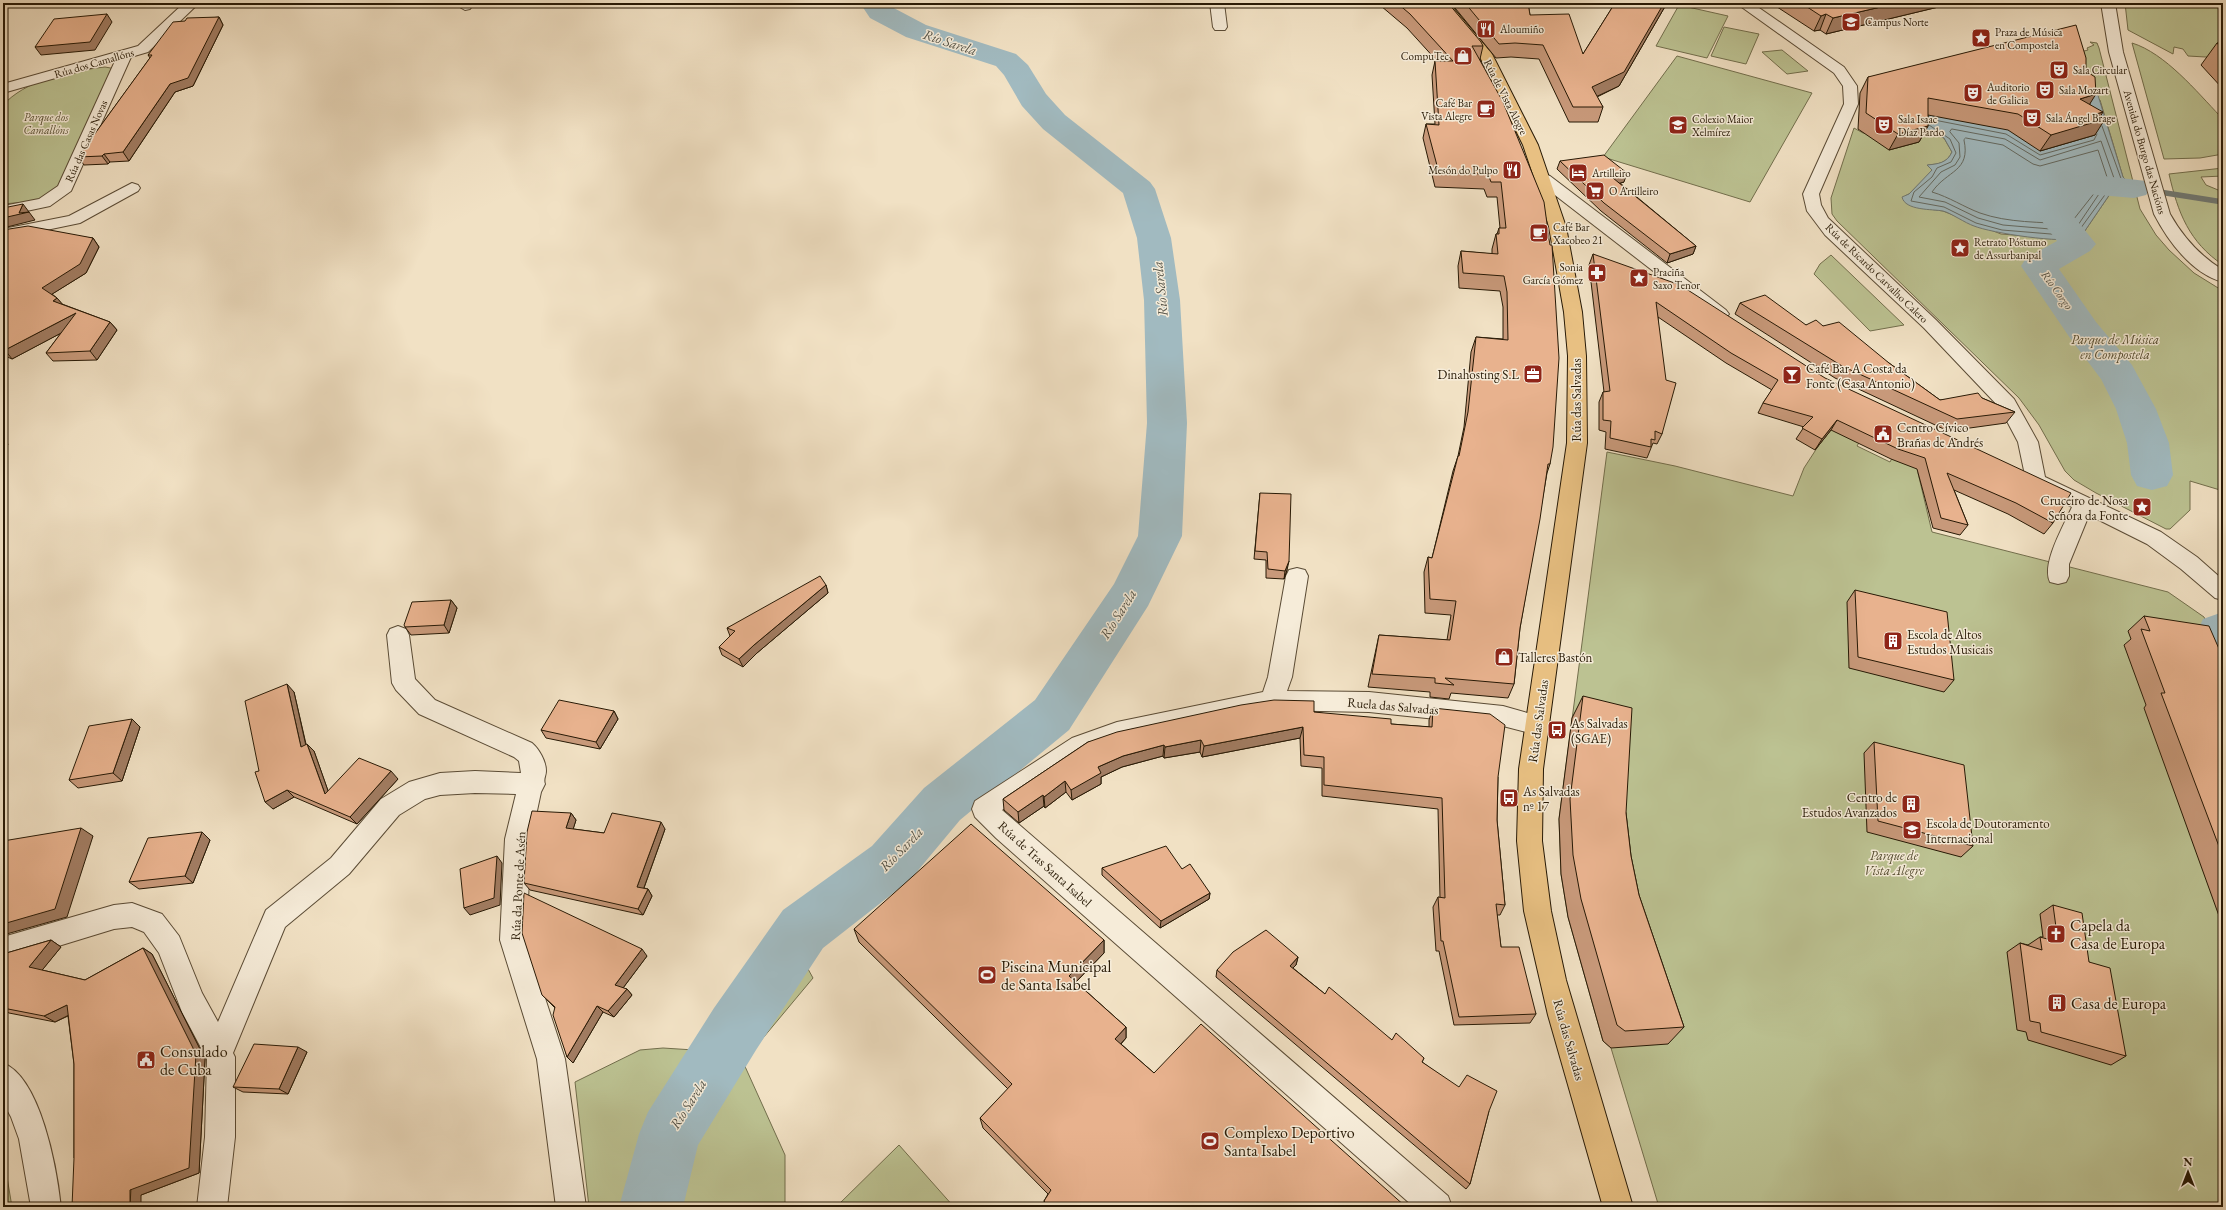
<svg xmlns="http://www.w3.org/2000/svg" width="2226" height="1210" font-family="'EB Garamond',serif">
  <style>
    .green { fill: #bcc292; stroke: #726e4c }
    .water { fill: #a1bac0; stroke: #707a75 }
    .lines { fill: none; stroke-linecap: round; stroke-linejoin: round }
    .shore { stroke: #646a62; stroke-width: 1 }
    .stream { stroke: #707a75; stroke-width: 5.5 }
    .river { fill: #a1bac0; fill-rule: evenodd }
    .minor-casing { stroke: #5a4b35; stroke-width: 2 }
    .major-casing { stroke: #271905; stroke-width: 2 }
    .minor { fill: #f6ecd9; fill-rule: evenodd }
    .major { fill: #e8c082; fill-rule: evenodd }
    .wall { fill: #c8997a; stroke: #271905 }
    .shaded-wall { fill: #a27d63; stroke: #271905 }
    .building { fill: #e8b28e; stroke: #271905 }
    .labels { text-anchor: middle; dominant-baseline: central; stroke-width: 3; stroke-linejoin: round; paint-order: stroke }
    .far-poi-label { font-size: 11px; fill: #271905; stroke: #f6ecd9; text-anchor: start }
    .far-street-label { font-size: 11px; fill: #271905; stroke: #f6ecd9 }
    .far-park-label { font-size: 11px; font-style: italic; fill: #544c2f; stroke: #f6ecd9 }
    .far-water-label { font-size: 12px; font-style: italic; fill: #525146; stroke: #f6ecd9 }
    .park-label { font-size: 13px; font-style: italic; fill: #544c2f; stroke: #f6ecd9 }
    .poi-label { font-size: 13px; fill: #271905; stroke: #f6ecd9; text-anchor: start }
    .street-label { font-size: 13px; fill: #271905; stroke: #f6ecd9 }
    .water-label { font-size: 14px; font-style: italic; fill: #525146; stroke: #f6ecd9 }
    .near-poi-label { font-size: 16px; fill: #271905; stroke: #f6ecd9; text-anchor: start }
  </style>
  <rect width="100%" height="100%" fill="#f1e1c4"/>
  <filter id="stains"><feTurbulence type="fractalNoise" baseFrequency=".005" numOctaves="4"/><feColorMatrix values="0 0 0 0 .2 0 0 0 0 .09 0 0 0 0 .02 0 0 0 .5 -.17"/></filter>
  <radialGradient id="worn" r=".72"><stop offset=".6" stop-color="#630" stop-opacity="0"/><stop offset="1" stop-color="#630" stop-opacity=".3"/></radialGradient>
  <path class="green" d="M 2125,3 L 2223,3 L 2223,58 L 2188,56 L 2183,49 L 2174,47 L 2173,54 L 2128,30 Z
    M 1679,5 L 1728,16 L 1707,58 L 1656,46 Z
    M 1724,27 L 1759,34 L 1746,64 L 1711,56 Z
    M 2090,42 L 2097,43 L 2099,48 L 2140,209 L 2156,235 L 2169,250 L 2194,273 L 2223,291 L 2223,486 L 2220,490 L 2190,481 L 2190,510 L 2170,529 L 2166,529 L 2096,493 L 2074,480 L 2065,471 L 2039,425 L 2019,398 L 1837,221 L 1832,214 L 1831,198 L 1854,128 L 1863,133 L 1919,126 L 1944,138 L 1952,152 C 1947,163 1939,164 1928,165 L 1933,170 L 1909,194 L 1905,196 L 1922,208 L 1943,211 L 2001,234 L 2067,239 L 2080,238 L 2110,194 L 2114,191 L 2134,188 L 2123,177 L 2100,100 L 2049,60 L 2088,50 L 2087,48 L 2094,45 Z
    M 2132,43 C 2165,53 2197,92 2220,116 L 2223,120 L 2223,154 L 2200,158 L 2164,159 Z
    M 1782,50 L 1808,71 L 1787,74 L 1762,52 Z
    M 1677,56 L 1812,93 L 1750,202 L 1603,157 Z
    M 105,67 L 116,69 L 60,187 L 37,201 L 3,204 L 3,154 L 7,101 C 32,78 71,71 105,67 Z
    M 2223,168 L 2223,176 L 2201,177 L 2206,185 L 2223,192 L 2223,265 C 2189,242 2178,213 2169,174 Z
    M 1831,255 L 1904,325 L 1870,331 L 1814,274 L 1820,264 Z
    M 1830,428 L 1860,441 L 1857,446 L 1890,462 L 1899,445 L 1920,453 L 1918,473 L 1932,532 L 2168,592 L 2204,617 L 2223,661 L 2223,1207 L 1659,1207 L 1611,1048 L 1603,1041 L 1568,917 L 1561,874 L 1559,819 L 1607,452 L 1675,466 L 1793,496 L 1804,468 Z
    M 798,951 L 813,978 L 743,1062 L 785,1155 L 785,1207 L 589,1207 L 575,1082 L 640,1050 L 663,1048 L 694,1050 L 708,1045 Z
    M 899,1145 L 954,1207 L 836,1207 Z
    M 3,1159 L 5,1165 L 12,1207 L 3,1207 Z"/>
  <path class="water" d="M 2087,91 L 2097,92 L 2123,177 L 2134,188 L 2114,191 L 2110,194 L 2080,238 C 2064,244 1991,233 1974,226 C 1965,223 1951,213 1943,211 C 1933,209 1905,211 1902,197 L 1909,194 L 1932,170 L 1927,165 C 1938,164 1947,163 1952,152 L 1944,138 L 1919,126 L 1920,114 Z"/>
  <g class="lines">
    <path class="shore" d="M 1929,119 L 2006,134 L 2040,155 L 2094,140 L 2097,134
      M 1929,125 L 1950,139 L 1956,153 L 1951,162 L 1937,168 L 1932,177 L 1914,192 L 1911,201 L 1944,207 L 1976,223 L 2002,230 L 2075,236 L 2107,192 L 2113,187 L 2123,184 L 2102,126
      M 1952,129 L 2005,139 L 2040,160 L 2101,141 L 2115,181 L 2103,188 L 2074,231 L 2003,225 L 1978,218 L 1945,202 L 1919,197 L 1941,172 L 1955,165 L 1960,157 L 1959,143 L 1950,132 Z
      M 1966,138 L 2003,145 L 2033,164 L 2040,166 L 2098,150 L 2107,177 L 2070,224 C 2041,222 2008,223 1980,213 C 1964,207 1949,197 1932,192 C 1947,170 1971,172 1964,140 Z"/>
    <path class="stream" d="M 2134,188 L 2223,202"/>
    <path class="river" d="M 860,3 L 888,3 L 890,6 L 926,25 L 1016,54 L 1028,65 L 1046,94 L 1065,115 L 1150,182 L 1155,189 L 1171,238 L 1180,300 L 1187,423 L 1182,536 L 1148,606 L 1069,730 L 960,820 L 910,880 L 823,948 L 756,1050 L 698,1145 L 683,1207 L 619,1207 L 639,1134 L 648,1112 L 714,1008 L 783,910 L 872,846 L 924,788 L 1035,700 L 1114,584 L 1138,536 L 1147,423 L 1144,300 L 1137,238 L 1123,193 L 1043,129 L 1022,106 L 1004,75 L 996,66 L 906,37 L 870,18 Z
      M 2087,174 L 2146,181 L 2151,188 L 2146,195 L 2134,198 L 2087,194 L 2072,198 L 2066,207 L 2096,244 L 2090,251 L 2059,269 L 2096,322 L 2132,365 L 2156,409 L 2169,443 L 2173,475 L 2167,486 L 2152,490 L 2137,486 L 2131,475 L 2127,443 L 2116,409 L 2101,379 L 2070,338 L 2021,266 L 2026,258 L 2057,241 L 2032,208 L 2047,184 Z
      M 2220,613 L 2223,614 L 2223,658 L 2206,652 L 2197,632 L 2203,619 Z"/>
    <g class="minor-casing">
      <path id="minor" d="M 184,3 L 199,3 L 148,52 L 131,57 L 71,191 L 50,206 L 3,216 L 3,206 L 39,199 L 58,186 L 115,61 L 3,93 L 3,84 L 138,46 Z
        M 460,3 L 474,3 L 470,9 L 465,10 L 458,6 Z
        M 1210,3 L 1224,3 L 1227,27 L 1225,30 L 1215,30 L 1213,27 Z
        M 1736,3 L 1752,3 L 1844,67 L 1857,86 L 1858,104 L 1819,194 L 1821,205 L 1828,218 L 1936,320 L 2014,399 L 2038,442 L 2045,477 L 2161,532 L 2197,557 L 2223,580 L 2223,600 L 2215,598 L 2181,569 L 2147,544 L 2089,515 L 2069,564 L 2069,576 L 2066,582 L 2058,584 L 2050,582 C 2041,564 2064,525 2072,507 L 2029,485 L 2026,480 L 2018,442 L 2000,408 L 1924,328 L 1825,235 L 1807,211 L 1803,194 L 1844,104 L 1843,86 L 1834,73 Z
        M 2101,3 L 2115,3 L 2123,52 L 2170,214 C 2183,237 2200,256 2223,270 L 2223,282 C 2192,274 2168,241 2154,214 L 2109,52 Z
        M 1544,174 L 1550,176 L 1726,310 L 1729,314 L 1726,318 L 1720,320 L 1714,318 L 1538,182 L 1536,179 L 1538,176 Z
        M 132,183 L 138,185 L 140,188 L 138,191 L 80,223 L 3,239 L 3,229 L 69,216 Z
        M 1297,568 L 1305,570 L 1308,576 L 1292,677 L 1287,691 L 1369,692 L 1503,706 L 1545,718 L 1549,725 L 1545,732 L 1537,735 L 1503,726 L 1369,712 L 1272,710 L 1239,715 L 1117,742 L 1088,752 L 1002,810 L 1448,1196 L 1452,1207 L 1414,1207 L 996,838 L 975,817 L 972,809 L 975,801 L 1072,738 L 1117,722 L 1263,692 L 1268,677 L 1286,576 L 1289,570 Z
        M 398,626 L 406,629 L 409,635 L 415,679 L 435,700 L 532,743 C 539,749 546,761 546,771 C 546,776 543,779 545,784 L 541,792 L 531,839 L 526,940 L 565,1059 L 586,1207 L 556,1207 L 537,1059 L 500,940 L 505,839 L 516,794 L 475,793 L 440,795 L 425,799 L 399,815 L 349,874 L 285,927 L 233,1053 L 235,1057 L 235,1137 L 227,1207 L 197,1207 L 205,1137 L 207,1059 L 182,1012 L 159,953 L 144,932 L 132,927 L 114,929 L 3,963 L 3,937 L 114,905 L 132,903 L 162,914 L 179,936 L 202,993 L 218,1022 L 266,910 L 331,858 L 381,799 L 409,782 L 440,773 L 475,771 L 521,773 L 519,761 L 514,757 L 419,714 L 396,690 L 392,683 L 387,635 L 390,629 Z
        M 3,1063 C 41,1078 57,1169 61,1207 L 31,1207 L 19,1139 L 11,1117 L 3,1102 Z"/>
    </g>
    <g class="major-casing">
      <path id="major" d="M 1435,3 L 1449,3 L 1492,54 L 1538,145 L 1566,227 L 1582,312 L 1586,356 L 1587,443 L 1543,769 L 1542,841 L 1551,911 L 1566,980 L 1633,1207 L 1603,1207 L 1548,1015 L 1524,911 L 1517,841 L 1519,769 L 1567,443 L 1568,356 L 1564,312 L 1549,227 L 1537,186 L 1523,145 L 1479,55 Z"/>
    </g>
    <use href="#minor" class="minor"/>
    <use href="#major" class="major"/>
  </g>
  <path class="wall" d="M 1179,3 L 1202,3 L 1202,6 L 1179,5 Z
    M 1284,3 L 1448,3 L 1483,46 L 1480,59 L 1548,231 L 1550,464 L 1547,473 L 1520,628 L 1514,684 L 1508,698 L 1451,693 L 1449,699 L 1430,697 L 1430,692 L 1368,687 L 1376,649 L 1379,635 L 1447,640 L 1451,615 L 1425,613 L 1424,572 L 1428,557 L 1432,558 L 1453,471 L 1458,456 L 1464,427 L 1471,352 L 1476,337 L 1503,339 L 1503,307 L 1500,291 L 1459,288 L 1458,266 L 1461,251 L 1492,254 L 1492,249 L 1496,234 L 1497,234 L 1499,228 L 1500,228 L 1497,197 L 1487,197 L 1484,189 L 1435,187 L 1423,138 L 1426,124 L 1435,124 L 1432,75 L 1435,61 L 1437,61 L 1407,28 L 1381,6 L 1284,7 Z
    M 1451,3 L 1528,3 L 1530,15 L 1583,54 L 1615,3 L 1667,3 L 1619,86 L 1597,97 L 1603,107 L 1598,122 L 1569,122 L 1539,59 L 1511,57 L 1496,58 Z
    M 1771,3 L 1955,3 L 1826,34 L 1820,30 L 1814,31 Z
    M 219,17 L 223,25 L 193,86 L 175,92 L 129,161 L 110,162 L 108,164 L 84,165 L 78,157 L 150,58 L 148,55 L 185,21 Z
    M 2217,43 L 2223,43 L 2223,89 L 2201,65 Z
    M 2086,71 L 2090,105 L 2100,117 L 2095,135 L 2040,151 L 2008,130 L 1928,115 L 1928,126 L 1919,142 L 1889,150 L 1858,129 L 1860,93 L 1868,77 Z
    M 1560,161 L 1624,182 L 1620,183 L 1696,246 L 1693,254 L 1667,263 L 1601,211 L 1557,169 Z
    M 3,230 L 93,238 L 99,247 L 86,273 L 52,294 L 57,298 L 62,304 L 110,322 L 117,330 L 97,360 L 53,361 L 46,353 L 61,333 L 12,359 L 3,355 Z
    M 1593,254 L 2053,523 L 2044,534 L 2008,514 L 1954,490 L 1968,525 L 1960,535 L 1933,528 L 1917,469 L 1891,459 L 1831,430 L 1815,450 L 1796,439 L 1804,427 L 1758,413 L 1763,403 L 1772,390 L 1726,363 L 1658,317 L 1662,434 L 1657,444 L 1653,443 L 1647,458 L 1605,449 L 1606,432 L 1599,430 L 1599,402 L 1603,392 L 1604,392 L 1589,265 Z
    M 1740,303 L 1806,325 L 1823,326 L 1889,363 L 1940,400 L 1982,398 L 2015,412 L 2006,423 L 1948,431 L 1835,378 L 1735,314 Z
    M 1260,493 L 1287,570 L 1284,579 L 1266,578 L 1266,560 L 1254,559 Z
    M 826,585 L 828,593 L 757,653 L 743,667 L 722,655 L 719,647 L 730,636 L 727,628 Z
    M 1855,590 L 1954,680 L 1944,692 L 1849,668 L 1847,602 Z
    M 451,600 L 457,608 L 449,633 L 411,635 L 405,627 Z
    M 2144,616 L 2223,658 L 2223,927 L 2144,708 L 2146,705 L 2124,645 L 2131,639 L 2128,631 Z
    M 294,692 L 306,744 L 314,751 L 328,791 L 398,779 L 357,824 L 294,797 L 273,809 L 259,771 Z
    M 1583,696 L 1626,813 L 1631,856 L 1639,895 L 1684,1027 L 1668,1044 L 1611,1048 L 1603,1041 L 1568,917 L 1561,874 L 1559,819 L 1572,718 Z
    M 1433,708 L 1498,777 L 1497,820 L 1505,905 L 1500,915 L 1497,915 L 1501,947 L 1536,1014 L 1530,1023 L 1454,1025 L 1439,951 L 1436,951 L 1433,907 L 1438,897 L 1440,898 L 1438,809 L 1322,796 L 1322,768 L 1301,766 L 1300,738 L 1202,757 L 1200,752 L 1164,758 L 1163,756 L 1122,767 L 1101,777 L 1101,784 L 1072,800 L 1066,792 L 1045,808 L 1044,806 L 1019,823 L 1004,810 L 1003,799 L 1088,742 L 1314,712 L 1391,724 L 1429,727 L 1429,720 Z
    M 614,711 L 618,719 L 600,749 L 546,738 L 541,730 Z
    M 140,727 L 122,781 L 78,788 L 69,780 Z
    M 1874,742 L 1973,846 L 1961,857 L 1867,832 L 1864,753 Z
    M 571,813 L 576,820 L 573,829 L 604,833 L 665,829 L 644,888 L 648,889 L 652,896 L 643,915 L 530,890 L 524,883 Z
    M 210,840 L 193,883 L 139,889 L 129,882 Z
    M 1102,868 L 1182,869 L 1210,893 L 1209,899 L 1160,928 L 1102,875 Z
    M 2053,905 L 2089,962 L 2126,1056 L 2111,1065 L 2028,1040 L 2026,1032 L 2017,1030 L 2007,952 L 2020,943 L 2028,945 L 2040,937 L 2043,937 L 2040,914 Z
    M 854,929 L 1104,940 L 1104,953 L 1076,982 L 1126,1027 L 1126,1038 L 1121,1044 L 1154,1073 L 1406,1207 L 1045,1207 L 1044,1201 L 1048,1194 L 983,1128 L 980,1118 L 1008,1089 L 859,942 Z
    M 51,940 L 61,947 L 42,970 L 85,980 L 143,948 L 152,954 L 205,1059 L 199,1173 L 141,1195 L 74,1158 L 74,1064 L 68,1016 L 55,1022 L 9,1013 L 3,1010 L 3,954 Z
    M 647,956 L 623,988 L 627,989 L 632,995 L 614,1017 L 603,1012 L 573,1063 L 567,1057 L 555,1008 L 542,995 Z
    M 1298,957 L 1296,965 L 1293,968 L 1325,994 L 1392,1040 L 1424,1058 L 1422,1062 L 1489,1111 L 1470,1184 L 1466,1189 L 1216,977 L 1217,970 Z
    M 307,1052 L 288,1094 L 243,1092 L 233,1087 Z"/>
  <path class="shaded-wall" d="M 1664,3 L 1667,3 L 1619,86 L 1587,101 L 1592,87 Z
    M 1898,3 L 1955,3 L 1826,34 L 1833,18 Z
    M 107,14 L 112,22 L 95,50 L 41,55 L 35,47 Z
    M 1826,14 L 1820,30 L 1814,31 L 1821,16 Z
    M 219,17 L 223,25 L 193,86 L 175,92 L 129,161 L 123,152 L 170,84 Z
    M 2096,94 L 2086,110 L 2080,99 Z
    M 2103,112 L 2097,122 L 2105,119 L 2095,135 L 2040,151 L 2051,135 L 2096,114 Z
    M 1928,126 L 1919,142 L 1889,150 L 1898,134 Z
    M 104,154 L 110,162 L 108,164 L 102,156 Z
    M 1627,173 L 1624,182 L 1610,186 L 1613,178 Z
    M 23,204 L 35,220 L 3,228 L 3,218 L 19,213 Z
    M 93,238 L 99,247 L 86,273 L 49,296 L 42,288 Z
    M 1696,246 L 1693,254 L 1667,263 L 1670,254 Z
    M 57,298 L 64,306 L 53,301 Z
    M 76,313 L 82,322 L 12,359 L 5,350 Z
    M 110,322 L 117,330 L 97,360 L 90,351 Z
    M 1837,420 L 1831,430 L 1815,450 L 1822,439 Z
    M 3,438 L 8,444 L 3,456 Z
    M 1289,561 L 1287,570 L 1284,579 L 1285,571 Z
    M 826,585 L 828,593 L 757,653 L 743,667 L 739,659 L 754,645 Z
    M 451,600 L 457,608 L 449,633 L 444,625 Z
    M 287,684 L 294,692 L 308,755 L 301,747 Z
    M 614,711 L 618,719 L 600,749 L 596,742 Z
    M 132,719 L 140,727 L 122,781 L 113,773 Z
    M 1303,727 L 1300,738 L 1202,757 L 1204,746 Z
    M 1201,740 L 1200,752 L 1164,758 L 1165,747 Z
    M 307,744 L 314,751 L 332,802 L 325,794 Z
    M 1164,745 L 1163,756 L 1122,767 L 1101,777 L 1101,784 L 1072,800 L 1071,790 L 1098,767 L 1123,756 Z
    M 391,771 L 398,779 L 357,824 L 350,817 Z
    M 1065,781 L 1066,792 L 1045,808 L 1044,797 Z
    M 287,790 L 294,797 L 273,809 L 265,802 Z
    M 1043,795 L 1044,806 L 1019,823 L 1018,812 Z
    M 571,813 L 576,820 L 571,836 L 566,828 Z
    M 661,822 L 665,829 L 642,893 L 637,887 Z
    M 81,828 L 93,836 L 67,917 L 3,935 L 3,924 Z
    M 202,832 L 210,840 L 193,883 L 185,876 Z
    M 497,856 L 502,863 L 500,905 L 470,915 L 464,908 Z
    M 648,889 L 652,896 L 643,915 L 638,909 Z
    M 1210,893 L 1209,899 L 1160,928 L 1161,921 Z
    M 51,940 L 61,947 L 39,974 L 29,967 Z
    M 1104,940 L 1104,953 L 1070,988 L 1069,976 Z
    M 143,948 L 152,954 L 205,1059 L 199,1173 L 141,1195 L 141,1207 L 130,1207 Z
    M 642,949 L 647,956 L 620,992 L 615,985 Z
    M 1298,957 L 1296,965 L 1288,973 L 1290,966 Z
    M 627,989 L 632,995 L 614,1017 L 608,1011 Z
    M 67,1005 L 77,1011 L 55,1022 L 44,1016 Z
    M 597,1006 L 603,1012 L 573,1063 L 567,1057 Z
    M 1126,1027 L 1126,1038 L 1115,1050 L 1115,1039 Z
    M 298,1047 L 307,1052 L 288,1094 L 279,1089 Z"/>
  <path class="building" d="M 1397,3 L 1448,3 L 1481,42 L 1483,46 L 1472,46 L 1503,102 L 1544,202 L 1548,231 L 1546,232 L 1548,233 L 1550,245 L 1552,245 L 1559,358 L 1553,447 L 1550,464 L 1548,464 L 1540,519 L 1520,628 L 1514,684 L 1445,678 L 1454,685 L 1435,683 L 1435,678 L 1372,674 L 1379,635 L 1450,640 L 1456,601 L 1430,599 L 1428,557 L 1432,558 L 1458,456 L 1459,456 L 1468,412 L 1476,337 L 1508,340 L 1507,292 L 1504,276 L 1463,273 L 1461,251 L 1498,254 L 1496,234 L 1499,234 L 1499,228 L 1506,228 L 1501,182 L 1491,182 L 1488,174 L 1439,173 L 1426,124 L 1439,125 L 1435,61 L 1453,61 L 1410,14 Z
    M 1465,3 L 1528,3 L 1530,15 L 1569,14 L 1583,54 L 1615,3 L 1664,3 L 1624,72 L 1592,87 L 1603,107 L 1573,107 L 1543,45 L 1515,43 L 1499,44 Z
    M 1801,3 L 1898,3 L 1833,18 L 1826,14 L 1821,16 Z
    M 107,14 L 90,42 L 35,47 L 54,19 Z
    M 219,17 L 188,78 L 170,84 L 123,152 L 104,154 L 102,156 L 78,157 L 152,55 L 148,55 L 173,22 L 185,21 L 187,18 Z
    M 2076,25 L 2086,58 L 2086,71 L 2095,77 L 2096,94 L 2080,99 L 2103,112 L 2096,114 L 2105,119 L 2051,135 L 2018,114 L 1928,98 L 1928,126 L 1898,134 L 1866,113 L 1868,77 Z
    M 2217,43 L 2223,43 L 2223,50 Z
    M 1604,155 L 1627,173 L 1613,178 L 1696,246 L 1670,254 L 1604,203 L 1560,161 Z
    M 23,204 L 19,213 L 29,212 L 3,218 L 3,208 Z
    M 28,226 L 93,238 L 80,264 L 42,288 L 57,298 L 53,301 L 110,322 L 90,351 L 46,353 L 76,313 L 5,350 L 3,350 L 3,271 L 6,269 L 3,269 L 3,230 Z
    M 1593,254 L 1680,285 L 1825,378 L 2071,493 L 2053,523 L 2016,503 L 1947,473 L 1968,525 L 1941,518 L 1925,458 L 1898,449 L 1837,420 L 1822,439 L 1802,428 L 1813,417 L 1763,403 L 1778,380 L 1731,353 L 1656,302 L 1666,380 L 1676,383 L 1662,434 L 1655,431 L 1655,440 L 1651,439 L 1651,447 L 1610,438 L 1611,421 L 1603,420 L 1603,392 L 1610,391 Z
    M 1765,295 L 1806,325 L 1816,320 L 1823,326 L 1839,322 L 1889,363 L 1940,400 L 1978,393 L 1982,398 L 2015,412 L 1957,419 L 1842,366 L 1740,303 Z
    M 1260,493 L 1291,494 L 1289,561 L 1285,571 L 1268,569 L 1267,552 L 1255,551 Z
    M 820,576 L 826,585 L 754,645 L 739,659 L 719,647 L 735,631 L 727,628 Z
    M 1855,590 L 1947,612 L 1954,680 L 1858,657 Z
    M 451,600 L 444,625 L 405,627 L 404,625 L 412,602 Z
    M 2144,616 L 2209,626 L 2223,658 L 2223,857 L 2161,693 L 2165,693 L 2141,629 L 2150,631 Z
    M 287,684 L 301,747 L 307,744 L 325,794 L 359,758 L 391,771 L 350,817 L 287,790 L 265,802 L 255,772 L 259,771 L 245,701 Z
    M 1583,696 L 1632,708 L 1626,813 L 1631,856 L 1639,895 L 1684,1027 L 1625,1031 L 1617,1025 L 1581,899 L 1573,855 L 1570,799 Z
    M 559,700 L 614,711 L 596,742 L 541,730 Z
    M 1274,700 L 1314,701 L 1314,712 L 1391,719 L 1391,724 L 1432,727 L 1433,708 L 1490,714 L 1505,725 L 1498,777 L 1497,820 L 1505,905 L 1496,904 L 1501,947 L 1519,947 L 1536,1014 L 1459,1017 L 1443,941 L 1441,941 L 1438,897 L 1445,898 L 1442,798 L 1324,785 L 1324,757 L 1304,755 L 1303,727 L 1204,746 L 1201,740 L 1165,747 L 1164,745 L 1123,756 L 1098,767 L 1101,773 L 1071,790 L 1065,781 L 1044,797 L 1043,795 L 1018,812 L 1003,799 L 1088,742 L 1117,732 L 1241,705 Z
    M 132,719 L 113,773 L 69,780 L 89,726 Z
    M 1874,742 L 1964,765 L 1973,846 L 1878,821 Z
    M 532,811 L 571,813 L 566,828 L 604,833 L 612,813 L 661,822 L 637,887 L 648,889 L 638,909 L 524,883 L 527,832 Z
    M 971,824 L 1104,940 L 1069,976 L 1126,1027 L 1115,1039 L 1154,1073 L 1201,1024 L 1406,1207 L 1049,1207 L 1044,1201 L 1051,1190 L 980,1118 L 1012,1084 L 854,929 Z
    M 81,828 L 55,909 L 3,924 L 3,841 Z
    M 202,832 L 185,876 L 129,882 L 148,838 Z
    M 1166,846 L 1182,869 L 1190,864 L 1210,893 L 1161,921 L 1102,868 Z
    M 497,856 L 494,898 L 464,908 L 460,869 Z
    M 524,893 L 642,949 L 615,985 L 627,989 L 608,1011 L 597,1006 L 567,1057 L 553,1015 L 555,1007 L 542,995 L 522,933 Z
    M 2053,905 L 2082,913 L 2089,962 L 2110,968 L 2126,1056 L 2041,1032 L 2040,1023 L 2030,1021 L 2020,943 L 2042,950 L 2040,937 L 2058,942 Z
    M 1266,930 L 1298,957 L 1290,966 L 1325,994 L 1329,987 L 1392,1040 L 1396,1033 L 1424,1058 L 1422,1062 L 1459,1087 L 1467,1075 L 1497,1091 L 1489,1111 L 1470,1184 L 1217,970 L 1233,952 Z
    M 51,940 L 29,967 L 85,980 L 143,948 L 196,1054 L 189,1168 L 130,1190 L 130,1207 L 72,1207 L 74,1158 L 74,1064 L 67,1005 L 44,1016 L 3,1008 L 3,954 Z
    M 254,1044 L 298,1047 L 279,1089 L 233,1087 Z"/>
  <defs>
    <g id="university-square" transform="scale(1)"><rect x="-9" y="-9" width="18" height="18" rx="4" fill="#8f2418" stroke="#f6ecd9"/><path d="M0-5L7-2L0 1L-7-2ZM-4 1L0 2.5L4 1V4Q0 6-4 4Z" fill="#fff"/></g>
    <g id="restaurant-square" transform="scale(1)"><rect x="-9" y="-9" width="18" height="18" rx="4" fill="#8f2418" stroke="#f6ecd9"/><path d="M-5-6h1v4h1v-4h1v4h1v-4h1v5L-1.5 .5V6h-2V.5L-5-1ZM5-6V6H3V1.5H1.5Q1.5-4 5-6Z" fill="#fff"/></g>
    <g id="sight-square" transform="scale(1)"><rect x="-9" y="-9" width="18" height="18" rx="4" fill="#8f2418" stroke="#f6ecd9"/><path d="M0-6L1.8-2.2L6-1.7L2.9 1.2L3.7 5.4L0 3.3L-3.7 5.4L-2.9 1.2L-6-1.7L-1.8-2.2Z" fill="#fff"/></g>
    <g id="shop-square" transform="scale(1)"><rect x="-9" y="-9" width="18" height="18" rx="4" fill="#8f2418" stroke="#f6ecd9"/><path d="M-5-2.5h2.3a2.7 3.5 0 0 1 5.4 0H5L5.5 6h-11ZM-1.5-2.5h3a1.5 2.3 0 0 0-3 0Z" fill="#fff"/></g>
    <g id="theatre-square" transform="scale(1)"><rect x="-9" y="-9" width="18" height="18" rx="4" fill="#8f2418" stroke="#f6ecd9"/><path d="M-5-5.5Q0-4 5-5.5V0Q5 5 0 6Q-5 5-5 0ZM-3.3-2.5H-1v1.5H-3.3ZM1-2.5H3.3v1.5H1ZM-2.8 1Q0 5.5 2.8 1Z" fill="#fff"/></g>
    <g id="cafe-square" transform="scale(1)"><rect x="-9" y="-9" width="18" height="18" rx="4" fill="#8f2418" stroke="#f6ecd9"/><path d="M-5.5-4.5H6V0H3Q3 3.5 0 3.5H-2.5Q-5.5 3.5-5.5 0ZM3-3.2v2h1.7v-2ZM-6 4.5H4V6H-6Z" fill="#fff"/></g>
    <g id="school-square" transform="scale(1)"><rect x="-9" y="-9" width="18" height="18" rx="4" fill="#8f2418" stroke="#f6ecd9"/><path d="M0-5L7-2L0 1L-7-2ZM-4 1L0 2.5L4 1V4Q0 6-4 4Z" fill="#fff"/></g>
    <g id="hotel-square" transform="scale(1)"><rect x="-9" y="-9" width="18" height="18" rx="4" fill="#8f2418" stroke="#f6ecd9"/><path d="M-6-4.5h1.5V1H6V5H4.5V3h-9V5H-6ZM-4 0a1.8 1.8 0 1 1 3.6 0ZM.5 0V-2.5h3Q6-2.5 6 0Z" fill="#fff"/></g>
    <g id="supermarket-square" transform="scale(1)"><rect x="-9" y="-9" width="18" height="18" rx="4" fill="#8f2418" stroke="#f6ecd9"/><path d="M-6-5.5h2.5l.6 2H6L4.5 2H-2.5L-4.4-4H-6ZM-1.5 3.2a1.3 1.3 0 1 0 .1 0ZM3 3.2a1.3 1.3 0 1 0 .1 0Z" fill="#fff"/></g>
    <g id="pharmacy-square" transform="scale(1)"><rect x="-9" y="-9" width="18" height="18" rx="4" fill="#8f2418" stroke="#f6ecd9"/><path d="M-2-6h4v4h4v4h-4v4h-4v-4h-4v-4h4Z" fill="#fff"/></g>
    <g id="office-square" transform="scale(1)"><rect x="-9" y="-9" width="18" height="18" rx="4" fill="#8f2418" stroke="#f6ecd9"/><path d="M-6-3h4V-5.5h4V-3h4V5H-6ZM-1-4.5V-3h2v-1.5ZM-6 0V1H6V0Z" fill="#fff"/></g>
    <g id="bar-square" transform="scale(1)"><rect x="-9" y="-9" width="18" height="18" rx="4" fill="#8f2418" stroke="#f6ecd9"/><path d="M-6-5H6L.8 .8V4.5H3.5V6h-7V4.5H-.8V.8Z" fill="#fff"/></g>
    <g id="civic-square" transform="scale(1)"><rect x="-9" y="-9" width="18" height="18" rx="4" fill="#8f2418" stroke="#f6ecd9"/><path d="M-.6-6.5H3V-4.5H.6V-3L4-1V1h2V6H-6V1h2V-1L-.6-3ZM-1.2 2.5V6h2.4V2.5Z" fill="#fff"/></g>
    <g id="building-square" transform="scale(1)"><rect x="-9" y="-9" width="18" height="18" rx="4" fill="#8f2418" stroke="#f6ecd9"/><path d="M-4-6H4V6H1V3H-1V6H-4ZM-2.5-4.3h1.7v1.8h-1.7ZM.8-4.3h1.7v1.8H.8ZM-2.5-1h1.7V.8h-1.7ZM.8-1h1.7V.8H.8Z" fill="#fff"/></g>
    <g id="bus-square" transform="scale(1)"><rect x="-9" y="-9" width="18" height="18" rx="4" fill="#8f2418" stroke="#f6ecd9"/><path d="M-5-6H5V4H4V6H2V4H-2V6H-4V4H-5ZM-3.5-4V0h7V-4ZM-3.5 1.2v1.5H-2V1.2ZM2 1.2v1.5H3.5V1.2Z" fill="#fff"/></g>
    <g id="church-square" transform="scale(1)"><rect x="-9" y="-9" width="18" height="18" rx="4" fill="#8f2418" stroke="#f6ecd9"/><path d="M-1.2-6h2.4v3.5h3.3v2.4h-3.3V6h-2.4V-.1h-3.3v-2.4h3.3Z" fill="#fff"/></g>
    <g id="stadium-square" transform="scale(1)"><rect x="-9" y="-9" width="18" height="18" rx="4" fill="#8f2418" stroke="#f6ecd9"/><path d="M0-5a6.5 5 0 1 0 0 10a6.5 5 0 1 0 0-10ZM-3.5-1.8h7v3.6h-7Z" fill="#fff"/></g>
  </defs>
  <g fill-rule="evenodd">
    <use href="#university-square" x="1851" y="22"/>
    <use href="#restaurant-square" x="1486" y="29"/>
    <use href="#sight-square" x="1981" y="38"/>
    <use href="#shop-square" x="1463" y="56"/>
    <use href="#theatre-square" x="2059" y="70"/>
    <use href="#theatre-square" x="2045" y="90"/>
    <use href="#theatre-square" x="1973" y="93"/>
    <use href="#cafe-square" x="1486" y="109"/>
    <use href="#theatre-square" x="2032" y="118"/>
    <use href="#school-square" x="1678" y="125"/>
    <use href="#theatre-square" x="1884" y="125"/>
    <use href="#restaurant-square" x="1512" y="170"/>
    <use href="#hotel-square" x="1578" y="173"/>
    <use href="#supermarket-square" x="1595" y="191"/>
    <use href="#cafe-square" x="1539" y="233"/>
    <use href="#sight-square" x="1960" y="248"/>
    <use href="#pharmacy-square" x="1597" y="273"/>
    <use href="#sight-square" x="1639" y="278"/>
    <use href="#office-square" x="1533" y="374"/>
    <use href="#bar-square" x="1792" y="375"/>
    <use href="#civic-square" x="1883" y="434"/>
    <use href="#sight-square" x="2142" y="507"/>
    <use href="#building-square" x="1893" y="641"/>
    <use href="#shop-square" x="1504" y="657"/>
    <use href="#bus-square" x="1557" y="730"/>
    <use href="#bus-square" x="1509" y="798"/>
    <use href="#building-square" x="1911" y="804"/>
    <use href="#university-square" x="1912" y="830"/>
    <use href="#church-square" x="2056" y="934"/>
    <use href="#stadium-square" x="987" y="975"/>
    <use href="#building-square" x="2057" y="1003"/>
    <use href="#civic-square" x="146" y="1060"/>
    <use href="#stadium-square" x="1210" y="1141"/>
  </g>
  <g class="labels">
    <g class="far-poi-label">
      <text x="1865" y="22">Campus Norte</text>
      <text x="1500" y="29">Aloumiño</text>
      <text x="1995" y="32">Praza de Música<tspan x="1995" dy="13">en Compostela</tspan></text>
      <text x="1449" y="56" text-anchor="end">CompuTec</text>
      <text x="2073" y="70">Sala Circular</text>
      <text x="1987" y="87">Auditorio<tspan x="1987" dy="13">de Galicia</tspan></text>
      <text x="2059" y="90">Sala Mozart</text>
      <text x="1472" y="103" text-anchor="end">Café Bar<tspan x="1472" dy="13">Vista Alegre</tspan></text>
      <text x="2046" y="118">Sala Ángel Brage</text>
      <text x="1692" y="119">Colexio Maior<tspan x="1692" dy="13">Xelmírez</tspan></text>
      <text x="1898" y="119">Sala Isaac<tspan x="1898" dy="13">Díaz Pardo</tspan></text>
      <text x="1498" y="170" text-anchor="end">Mesón do Pulpo</text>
      <text x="1592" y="173">Artilleiro</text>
      <text x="1609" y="191">O Artilleiro</text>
      <text x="1553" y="227">Café Bar<tspan x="1553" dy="13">Xacobeo 21</tspan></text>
      <text x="1974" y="242">Retrato Póstumo<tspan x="1974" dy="13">de Assurbanipal</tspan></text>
      <text x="1583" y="267" text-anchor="end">Sonia<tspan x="1583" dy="13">García Gómez</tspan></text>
      <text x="1653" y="272">Praciña<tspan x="1653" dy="13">Saxo Tenor</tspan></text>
    </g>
    <g class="far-street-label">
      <text transform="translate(94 63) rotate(-16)">Rúa dos Camallóns</text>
      <text transform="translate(1506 97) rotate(63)">Rúa de Vista Alegre</text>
      <text transform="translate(86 141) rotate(-66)">Rúa das Casas Novas</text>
      <text transform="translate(2145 152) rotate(74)">Avenida do Burgo das Nacións</text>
      <text transform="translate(1877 273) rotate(44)">Rúa de Ricardo Carvalho Calero</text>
    </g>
    <g class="far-park-label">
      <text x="46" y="117">Parque dos<tspan x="46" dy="13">Camallóns</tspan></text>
    </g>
    <g class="far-water-label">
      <text transform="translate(2057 290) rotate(54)">Río Corgo</text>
    </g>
    <g class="park-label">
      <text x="2115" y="339">Parque de Música<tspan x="2115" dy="15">en Compostela</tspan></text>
      <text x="1894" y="855">Parque de<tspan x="1894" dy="15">Vista Alegre</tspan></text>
    </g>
    <g class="poi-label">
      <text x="1806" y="368">Café Bar A Costa da<tspan x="1806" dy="15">Fonte (Casa Antonio)</tspan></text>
      <text x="1519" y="374" text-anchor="end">Dinahosting S.L</text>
      <text x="1897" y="427">Centro Cívico<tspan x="1897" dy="15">Brañas de Andrés</tspan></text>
      <text x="2128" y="500" text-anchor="end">Cruceiro de Nosa<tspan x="2128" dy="15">Señora da Fonte</tspan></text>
      <text x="1907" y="634">Escola de Altos<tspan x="1907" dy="15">Estudos Musicais</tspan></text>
      <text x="1518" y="657">Talleres Bastón</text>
      <text x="1571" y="723">As Salvadas<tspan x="1571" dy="15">(SGAE)</tspan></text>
      <text x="1523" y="791">As Salvadas<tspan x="1523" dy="15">nº 17</tspan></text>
      <text x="1897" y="797" text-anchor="end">Centro de<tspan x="1897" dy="15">Estudos Avanzados</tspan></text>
      <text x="1926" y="823">Escola de Doutoramento<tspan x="1926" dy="15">Internacional</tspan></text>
    </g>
    <g class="street-label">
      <text transform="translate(1576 400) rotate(-90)">Rúa das Salvadas</text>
      <text transform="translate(1393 706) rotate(5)">Ruela das Salvadas</text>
      <text transform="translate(1538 721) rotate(-82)">Rúa das Salvadas</text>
      <text transform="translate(1045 864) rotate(42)">Rúa de Tras Santa Isabel</text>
      <text transform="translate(518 886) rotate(-87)">Rúa da Ponte de Asén</text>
      <text transform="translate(1569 1040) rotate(74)">Rúa das Salvadas</text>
    </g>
    <g class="water-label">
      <text transform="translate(950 42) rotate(18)">Río Sarela</text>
      <text transform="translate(1160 289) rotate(-96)">Río Sarela</text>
      <text transform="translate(1118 614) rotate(-58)">Río Sarela</text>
      <text transform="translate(901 849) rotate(-46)">Río Sarela</text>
      <text transform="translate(688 1104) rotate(-58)">Río Sarela</text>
    </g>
    <g class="near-poi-label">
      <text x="2070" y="925">Capela da<tspan x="2070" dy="18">Casa de Europa</tspan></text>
      <text x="1001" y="966">Piscina Municipal<tspan x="1001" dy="18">de Santa Isabel</tspan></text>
      <text x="2071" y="1003">Casa de Europa</text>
      <text x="160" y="1051">Consulado<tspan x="160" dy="18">de Cuba</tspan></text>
      <text x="1224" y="1132">Complexo Deportivo<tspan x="1224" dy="18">Santa Isabel</tspan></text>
    </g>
  </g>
  <rect width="2226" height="1210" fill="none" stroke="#f1e1c4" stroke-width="16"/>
  <rect x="4" y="4" width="2218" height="1202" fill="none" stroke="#271905" stroke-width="2"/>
  <rect x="8" y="8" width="2210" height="1194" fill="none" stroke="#271905"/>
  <g transform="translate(2188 1172)" stroke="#f6ecd9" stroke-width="3" paint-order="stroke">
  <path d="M0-3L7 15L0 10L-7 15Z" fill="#271905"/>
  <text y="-6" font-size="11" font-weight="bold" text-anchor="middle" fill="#271905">N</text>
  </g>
  <rect width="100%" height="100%" filter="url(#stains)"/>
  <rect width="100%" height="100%" fill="url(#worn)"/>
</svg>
